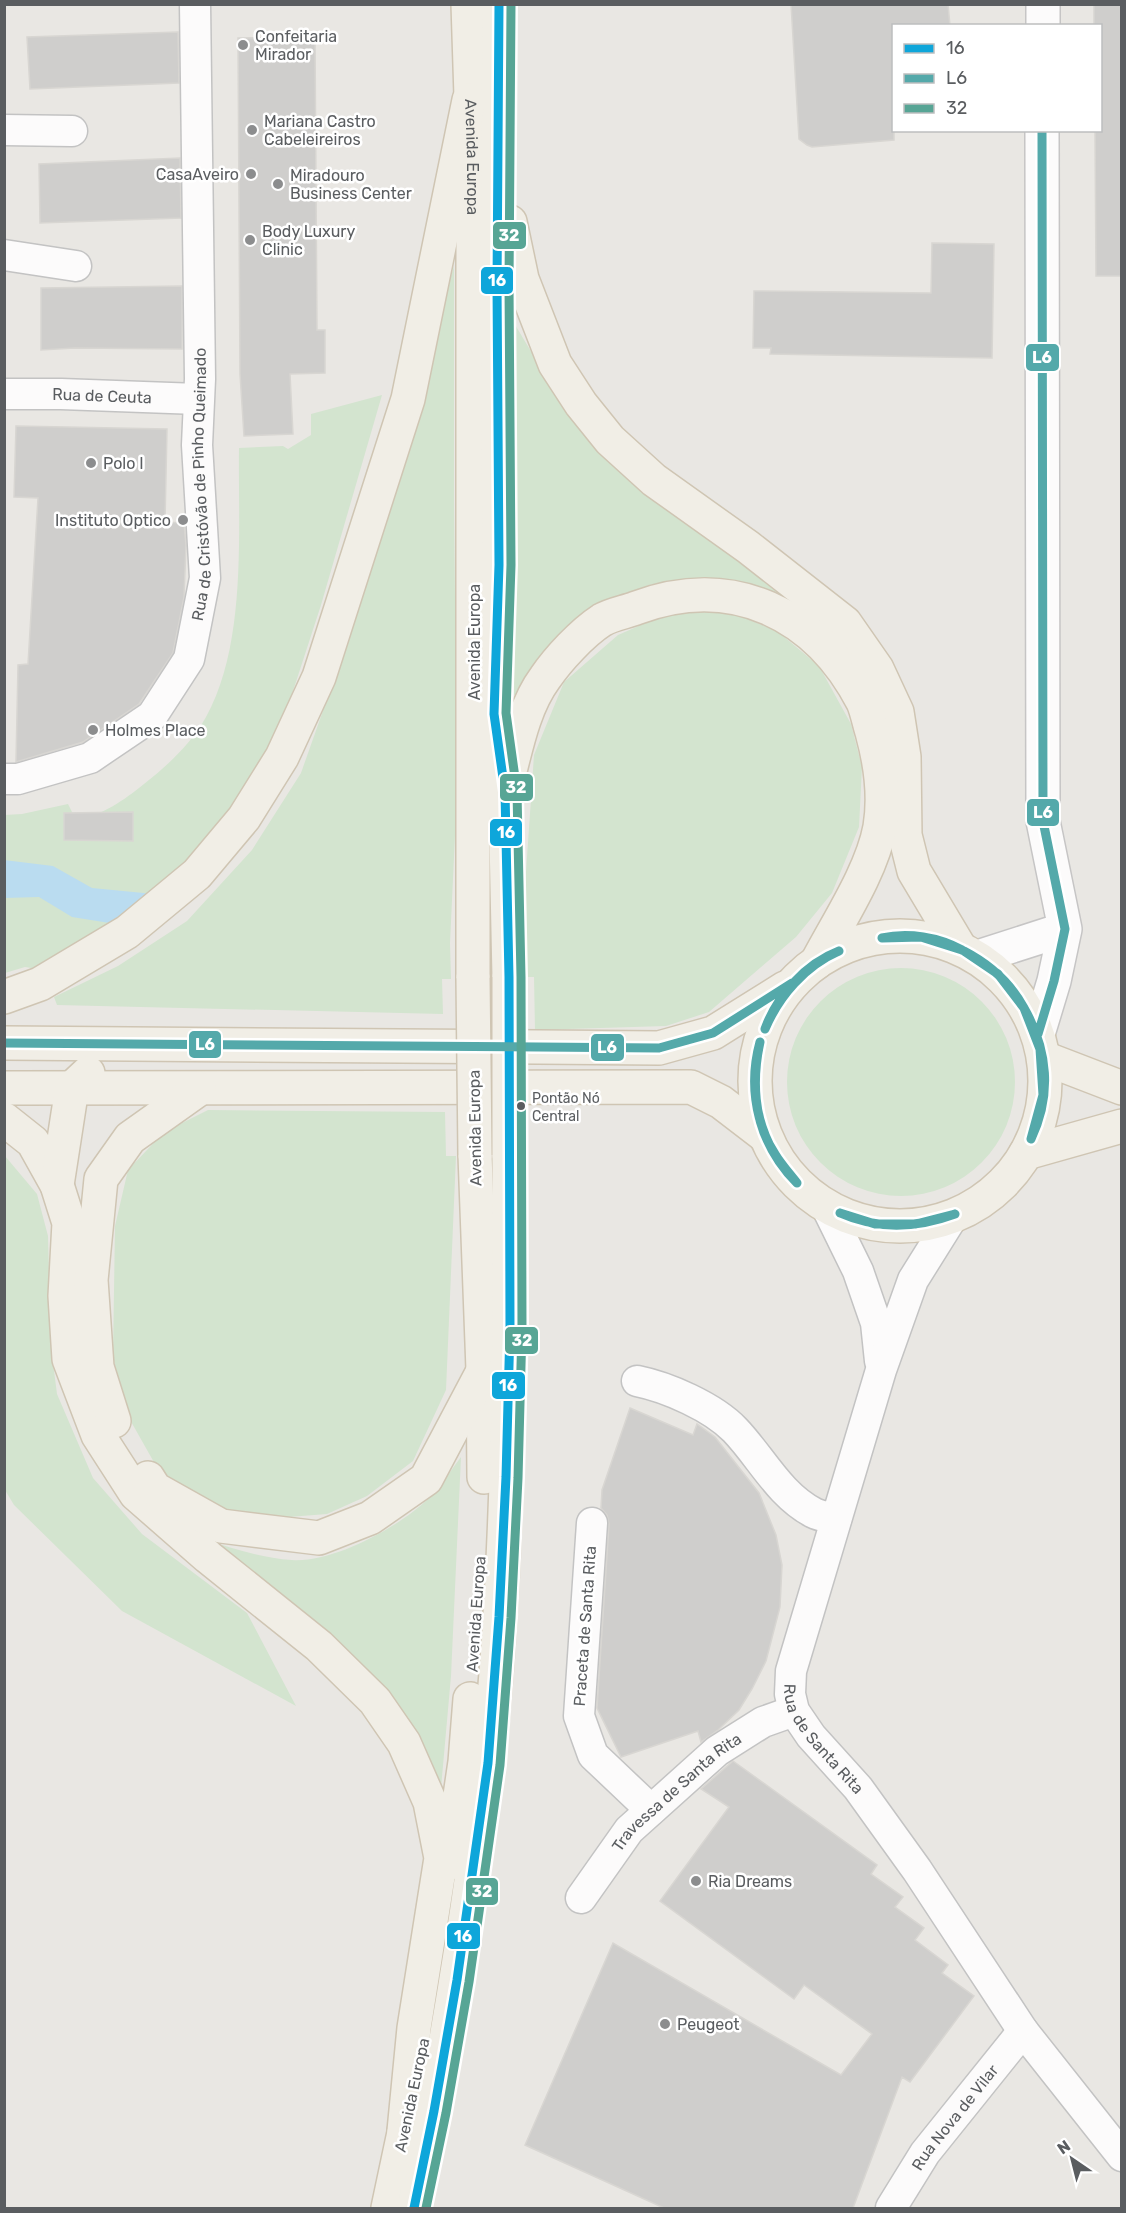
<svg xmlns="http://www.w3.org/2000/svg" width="1126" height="2213" font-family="Rubik,sans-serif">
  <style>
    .green { fill: #d3e4cf }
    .water { fill: #badcf0 }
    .building { fill: #cfcecc; stroke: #d8d6d2; stroke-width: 1.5 }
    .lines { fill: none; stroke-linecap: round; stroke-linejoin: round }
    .street-casing { stroke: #c3c3c3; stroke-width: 33 }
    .secondary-casing { stroke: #c6c5c5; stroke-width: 36 }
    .primary-casing { stroke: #cfc5b3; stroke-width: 36 }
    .street { stroke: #fcfbfb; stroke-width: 30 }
    .secondary { stroke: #fcfbfb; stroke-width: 33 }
    .primary { stroke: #f1eee6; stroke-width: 33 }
    .primary-bridge-casing { stroke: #cfc5b3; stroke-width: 36; stroke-linecap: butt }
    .primary-bridge { stroke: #f1eee6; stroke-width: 33 }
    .bus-1-casing { stroke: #fff; stroke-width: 14 }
    .bus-2-casing { stroke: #fff; stroke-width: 14 }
    .bus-3-casing { stroke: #fff; stroke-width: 14 }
    .bus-1 { stroke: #0ea6da; stroke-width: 9 }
    .bus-2 { stroke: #54a9aa; stroke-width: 9 }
    .bus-3 { stroke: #57a595; stroke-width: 9 }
    .poi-dot { fill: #8c8d8e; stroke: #fff; stroke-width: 2 }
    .bus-dot { fill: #5a5d60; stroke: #fff; stroke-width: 2 }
    .labels { text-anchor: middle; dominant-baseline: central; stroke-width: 5; stroke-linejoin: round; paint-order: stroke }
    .bus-label { font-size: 14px; fill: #5a5d60; stroke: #fff; text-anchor: start }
    .poi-label { font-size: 16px; fill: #5a5d60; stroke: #fff; text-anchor: start }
    .street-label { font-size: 16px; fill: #5a5d60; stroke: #fff }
    .line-badge { stroke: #fff; stroke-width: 2 }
    .badge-label { font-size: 16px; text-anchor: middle; font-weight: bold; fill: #fff }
  </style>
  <rect width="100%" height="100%" fill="#e9e7e3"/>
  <path class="green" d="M 454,266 L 454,501 L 457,793 L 450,943 L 451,979 L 442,979 L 443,1014 L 57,1005 L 54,997 L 118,966 L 187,921 L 252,850 L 301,773 L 343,654 Z
    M 514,323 L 566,410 L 840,642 L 722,582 L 685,579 L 649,585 L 585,615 L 518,694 L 514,695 L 516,480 Z
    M 382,395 L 321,605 L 280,731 L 220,825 L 189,865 L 139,905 L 44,970 L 25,967 L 5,973 L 4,815 L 22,814 L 68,804 L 76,820 C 102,816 124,800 144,784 C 167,766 191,744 206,717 C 247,643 238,532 239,448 L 283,446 L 288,449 L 311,435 L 311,414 Z
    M 680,608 L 732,613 L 777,631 L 819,666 L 851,724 L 862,767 L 859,827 L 832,893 L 796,937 L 709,1012 L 666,1026 L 535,1030 L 534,977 L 526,977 L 526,872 L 534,755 L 564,682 L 618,635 Z
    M787 1082a114 114 0 1 1 228 0a114 114 0 1 1-228 0Z
    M 208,1110 L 445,1112 L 446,1156 L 456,1156 L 446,1390 L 413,1461 L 367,1496 L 327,1514 L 276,1518 L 227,1512 L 188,1495 L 155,1464 L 125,1411 L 113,1356 L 115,1226 L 128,1170 L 164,1132 Z
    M 5,1156 L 37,1194 L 48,1236 L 51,1347 L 57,1394 L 93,1478 L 142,1534 L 247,1613 L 296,1706 L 122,1611 L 14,1505 L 5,1490 Z
    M 461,1457 L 451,1676 L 441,1788 L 203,1539 C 232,1548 261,1558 292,1560 C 334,1563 401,1526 430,1497 C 442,1485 451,1470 461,1457 Z"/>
  <path class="water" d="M 4,860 L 53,866 L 92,888 L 154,894 L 116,924 L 72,917 L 39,897 L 5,898 Z"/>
  <path class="building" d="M 791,4 L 948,4 L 950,26 L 894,26 L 894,140 L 812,147 L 807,145 L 799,139 Z
    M 1094,4 L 1122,4 L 1122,276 L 1096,276 L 1095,130 L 1101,130 L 1101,26 L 1094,26 Z
    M 178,32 L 179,83 L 30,89 L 27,37 Z
    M 315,37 L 317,330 L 325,330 L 325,373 L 290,374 L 293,434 L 244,436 L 240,374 L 238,38 Z
    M 180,158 L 181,218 L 40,223 L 39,164 Z
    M 932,243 L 994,244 L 992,358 L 770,354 L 771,348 L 753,348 L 754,291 L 931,293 Z
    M 182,286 L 182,349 L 75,348 L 41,350 L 41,288 Z
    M 16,426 L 167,429 L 165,522 L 184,523 L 186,545 L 184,597 L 173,653 L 139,704 L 83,742 L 16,762 L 18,665 L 28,664 L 38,498 L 14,497 Z
    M 133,812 L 133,841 L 64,840 L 64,813 Z
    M 630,1408 L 693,1435 L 697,1424 L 715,1437 L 759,1493 L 776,1535 L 782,1565 L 780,1607 L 766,1661 L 752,1689 L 739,1710 L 718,1730 L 701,1742 L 698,1731 L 621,1757 L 597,1708 L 609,1524 L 607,1515 L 601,1508 L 602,1490 Z
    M 733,1761 L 877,1865 L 871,1874 L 903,1897 L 895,1907 L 924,1928 L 915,1940 L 948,1965 L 942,1973 L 974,1996 L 910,2082 L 902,2077 L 853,2208 L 664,2208 L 525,2145 L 613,1943 L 841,2075 L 872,2034 L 804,1985 L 794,1999 L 660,1901 L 729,1807 L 701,1789 Z"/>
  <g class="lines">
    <g class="street-casing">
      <g id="street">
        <path d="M 4,130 L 72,131"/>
        <path d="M 4,255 L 76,266"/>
        <path id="s1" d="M 4,394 L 61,394 L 198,399"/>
        <path id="s2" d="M 4,779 L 18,779 L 90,758 L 152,716 L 189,659 L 205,578 L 197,445 L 200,379 L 195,4"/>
        <path d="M 827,1208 L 858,1271 L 876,1323 L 880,1361"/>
        <path id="s3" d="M 953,1216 L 913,1280 L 881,1370 L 791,1671 L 790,1694 L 794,1711 L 811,1736 L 858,1788 L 917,1870 L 1023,2031 L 1122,2156"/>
        <path d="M 637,1381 C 667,1387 713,1407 735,1430 C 761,1457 779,1495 814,1513 C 820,1516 829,1517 836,1519"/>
        <path d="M 592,1523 L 579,1716 L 593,1755 L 651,1810"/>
        <path id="s4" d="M 581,1898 L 629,1830 L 717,1751 L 763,1722 L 794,1711"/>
        <path id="s5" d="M 891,2208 L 925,2153 L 1023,2031"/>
      </g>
    </g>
    <g class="secondary-casing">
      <path id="secondary" d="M 1043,26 L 1043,4
        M 978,957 L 1065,929
        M 1038,1034 L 1054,981 L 1065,929 L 1043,821 L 1042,130"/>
    </g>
    <g class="primary-casing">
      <g id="primary">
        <path id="s6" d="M 468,4 L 473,159 L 473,978"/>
        <path d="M 499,4 L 497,285 L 499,565 L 494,714 L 505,792 L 509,977"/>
        <path d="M 510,222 L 522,279 L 555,364 L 581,404 L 610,440 L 654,480 L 748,547 L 845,623 L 877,669 L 897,712 L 904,757 L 905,835 L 914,871 L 960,948"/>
        <path d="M 509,775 C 517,743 525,705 545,678 C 558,659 582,633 602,620 C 612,614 626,612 636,608 C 732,572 817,613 863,702 C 867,711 869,723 872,732 C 880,761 885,797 880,827 C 872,871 838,922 817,962"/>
        <circle cx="900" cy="1081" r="145"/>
        <path d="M 4,997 L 40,984 L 127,932 L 197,874 L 244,818 L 282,757 L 319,677 L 408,399 L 469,100"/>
        <path d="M 4,1043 L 659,1048 L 713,1033 L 785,988"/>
        <path d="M 1044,1058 L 1122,1088"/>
        <path d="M 4,1088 L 691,1087 L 721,1102 L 764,1135"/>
        <path d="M 4,1119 L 33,1142 L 57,1185 L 69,1223 L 65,1296 L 69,1359 L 98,1435 L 136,1494 L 208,1557 L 319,1646 L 375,1701 L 404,1743 L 430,1802 L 441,1858 L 414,2028 L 404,2131"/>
        <path d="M 1026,1153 L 1122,1126"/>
        <path d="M 475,1155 L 483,1370 L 484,1477"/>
        <path d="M 57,1185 L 72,1088 L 88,1073"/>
        <path d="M 114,1421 L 97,1367 L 91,1280 L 101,1179 L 130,1138 L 199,1089"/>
        <path d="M 148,1478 L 155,1489 L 221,1526 L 319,1538 L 370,1518 L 426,1479 L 481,1375"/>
        <path d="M 450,1863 L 465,1762 L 470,1699"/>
        <path d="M 388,2208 L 409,2109"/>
        <path d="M 414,2208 C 437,2095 457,1982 473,1867 C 478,1832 484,1797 488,1762 C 509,1560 510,1357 509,1155"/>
      </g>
    </g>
    <use href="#street" class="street"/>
    <use href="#secondary" class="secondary"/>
    <use href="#primary" class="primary"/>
    <g class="primary-bridge-casing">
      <path id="primary-bridge" d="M 473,978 L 475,1155
        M 509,1155 L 509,977"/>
    </g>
    <use href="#primary-bridge" class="primary-bridge"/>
    <g class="bus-1-casing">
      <path id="bus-1" d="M 414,2208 L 434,2111 L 457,1980 L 488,1763 L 499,1617 L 506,1477 L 510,1328 L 509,977 L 505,792 L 494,714 L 499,565 L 497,285 L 499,4"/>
    </g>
    <g class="bus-2-casing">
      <path id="bus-2" d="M 882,938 C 908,932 939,937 962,950
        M 882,938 L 921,937 L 962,950
        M 964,951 C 989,964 1010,982 1024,1008
        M 964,951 L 998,974 L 1024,1008
        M 1024,1008 C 1048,1050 1052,1095 1031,1139
        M 1024,1008 L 1040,1049 L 1043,1095 L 1031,1139
        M 765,1029 C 777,996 805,964 839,951
        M 765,1029 C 779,996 805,966 839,951
        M 1038,1034 L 1054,981 L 1065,929 L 1043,821 L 1042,130
        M 760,1042 C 752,1079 753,1121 775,1154 C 781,1164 790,1174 797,1183
        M 760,1042 C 746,1093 760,1146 797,1183
        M 4,1043 L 659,1048 L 713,1033 L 792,983
        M 840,1213 L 875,1224 L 916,1224 L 955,1214
        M 840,1213 C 878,1230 917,1228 955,1214"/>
    </g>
    <g class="bus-3-casing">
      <path id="bus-3" d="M 426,2208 L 446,2113 L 469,1982 L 500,1765 L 511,1618 L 518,1478 L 522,1328 L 521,977 L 517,792 L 506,713 L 511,565 L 509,285 L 511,4"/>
    </g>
    <use href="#bus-1" class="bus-1"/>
    <use href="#bus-2" class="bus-2"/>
    <use href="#bus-3" class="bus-3"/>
  </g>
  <g class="poi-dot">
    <circle cx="243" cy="45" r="6"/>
    <circle cx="252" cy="130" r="6"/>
    <circle cx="251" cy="174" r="6"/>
    <circle cx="278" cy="184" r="6"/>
    <circle cx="250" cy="240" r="6"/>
    <circle cx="91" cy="463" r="6"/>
    <circle cx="183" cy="520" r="6"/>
    <circle cx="93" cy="730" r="6"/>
    <circle cx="696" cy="1881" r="6"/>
    <circle cx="665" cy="2024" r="6"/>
  </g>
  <circle class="bus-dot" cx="521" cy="1106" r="5"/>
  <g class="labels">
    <g class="bus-label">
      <text x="532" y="1098">Pontão Nó<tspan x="532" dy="18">Central</tspan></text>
    </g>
    <g class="poi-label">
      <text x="255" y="36">Confeitaria<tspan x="255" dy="18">Mirador</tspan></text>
      <text x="264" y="121">Mariana Castro<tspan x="264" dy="18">Cabeleireiros</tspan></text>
      <text x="239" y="174" text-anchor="end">CasaAveiro</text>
      <text x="290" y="175">Miradouro<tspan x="290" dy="18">Business Center</tspan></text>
      <text x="262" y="231">Body Luxury<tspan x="262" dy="18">Clinic</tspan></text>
      <text x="103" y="463">Polo I</text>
      <text x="171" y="520" text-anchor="end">Instituto Optico</text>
      <text x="105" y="730">Holmes Place</text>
      <text x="708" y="1881">Ria Dreams</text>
      <text x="677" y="2024">Peugeot</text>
    </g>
    <g class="street-label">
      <text stroke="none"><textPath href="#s6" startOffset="153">Avenida Europa</textPath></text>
      <text stroke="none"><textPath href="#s1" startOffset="98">Rua de Ceuta</textPath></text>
      <text stroke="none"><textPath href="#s2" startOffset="408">Rua de Cristóvão de Pinho Queimado</textPath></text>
      <text transform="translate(474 642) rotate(-90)">Avenida Europa</text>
      <text transform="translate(475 1128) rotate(-91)">Avenida Europa</text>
      <text transform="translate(476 1614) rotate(-86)">Avenida Europa</text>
      <text transform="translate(585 1626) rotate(-86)">Praceta de Santa Rita</text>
      <text stroke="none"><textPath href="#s3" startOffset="564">Rua de Santa Rita</textPath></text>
      <text stroke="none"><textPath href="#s4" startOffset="144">Travessa de Santa Rita</textPath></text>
      <text transform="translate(412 2095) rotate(-78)">Avenida Europa</text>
      <text stroke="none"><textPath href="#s5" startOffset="111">Rua Nova de Vilar</textPath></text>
    </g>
  </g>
  <g class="line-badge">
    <rect x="492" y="221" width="35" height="29" rx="6" fill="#57a595"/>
    <rect x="480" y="266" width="34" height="29" rx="6" fill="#0ea6da"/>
    <rect x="1025" y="343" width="35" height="29" rx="6" fill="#54a9aa"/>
    <rect x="499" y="773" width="35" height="29" rx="6" fill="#57a595"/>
    <rect x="1026" y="798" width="34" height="29" rx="6" fill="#54a9aa"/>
    <rect x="489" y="818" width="34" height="29" rx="6" fill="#0ea6da"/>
    <rect x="188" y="1030" width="34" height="29" rx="6" fill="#54a9aa"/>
    <rect x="590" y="1033" width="35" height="29" rx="6" fill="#54a9aa"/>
    <rect x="504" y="1326" width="35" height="29" rx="6" fill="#57a595"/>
    <rect x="491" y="1371" width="35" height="29" rx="6" fill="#0ea6da"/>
    <rect x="465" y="1877" width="34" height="29" rx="6" fill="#57a595"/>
    <rect x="446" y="1922" width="35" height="28" rx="6" fill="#0ea6da"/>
  </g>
  <g class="badge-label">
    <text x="509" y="241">32</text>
    <text x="497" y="286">16</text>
    <text x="1042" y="363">L6</text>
    <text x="516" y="793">32</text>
    <text x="1043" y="818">L6</text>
    <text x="506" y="838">16</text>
    <text x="205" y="1050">L6</text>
    <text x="607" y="1053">L6</text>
    <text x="522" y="1346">32</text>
    <text x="508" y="1391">16</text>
    <text x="482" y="1897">32</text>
    <text x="463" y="1942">16</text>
  </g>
  <rect width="1126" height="2213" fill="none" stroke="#5a5d60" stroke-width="12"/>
  <rect x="892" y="24" width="210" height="108" fill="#ffffff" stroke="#bdbebf" stroke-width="1.5"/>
  <rect x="904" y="44" width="30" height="9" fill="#0ea6da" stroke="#bdbebf" stroke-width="1.5"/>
  <text x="946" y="54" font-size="18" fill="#5a5d60">16</text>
  <rect x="904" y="74" width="30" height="9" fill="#54a9aa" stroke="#bdbebf" stroke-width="1.5"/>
  <text x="946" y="84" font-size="18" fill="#5a5d60">L6</text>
  <rect x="904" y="104" width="30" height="9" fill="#57a595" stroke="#bdbebf" stroke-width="1.5"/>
  <text x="946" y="114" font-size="18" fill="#5a5d60">32</text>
  <g transform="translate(1072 2159) rotate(325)" stroke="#ffffff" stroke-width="4.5" paint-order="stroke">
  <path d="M0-4.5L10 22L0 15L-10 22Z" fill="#5a5d60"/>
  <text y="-9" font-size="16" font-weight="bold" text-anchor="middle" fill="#5a5d60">N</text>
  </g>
</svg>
